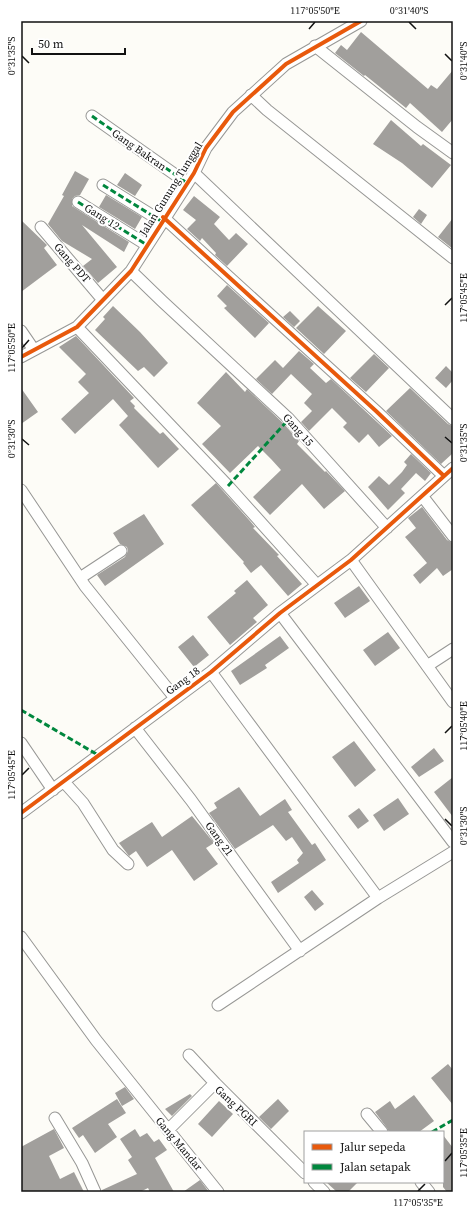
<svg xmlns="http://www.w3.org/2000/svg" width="474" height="1213" font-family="'Source Serif 4',serif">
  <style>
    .building { fill: #a19f9c }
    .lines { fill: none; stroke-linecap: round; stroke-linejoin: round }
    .minor-casing { stroke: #979795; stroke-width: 13 }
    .minor { stroke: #fffffe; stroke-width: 11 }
    .quiet { stroke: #00873e; stroke-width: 3; stroke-dasharray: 6 3; stroke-linecap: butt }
    .cycleway-casing { stroke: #fff; stroke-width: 6 }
    .cycleway { stroke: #e8590c; stroke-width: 4 }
    .ticks { fill: none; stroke: #111; stroke-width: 1.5 }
    .labels { text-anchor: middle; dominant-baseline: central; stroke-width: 4; stroke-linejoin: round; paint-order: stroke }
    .street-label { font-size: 11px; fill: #111; stroke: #fff }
    .neatline { fill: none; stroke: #111; stroke-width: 1.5 }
    .ticks-label { font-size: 10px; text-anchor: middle; fill: #111 }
  </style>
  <rect width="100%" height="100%" fill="#fdfcf7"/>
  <path class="building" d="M 361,32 L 428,89 L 431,85 L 437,89 L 453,70 L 453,119 L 442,132 L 410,103 L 406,108 L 365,75 L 364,76 L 335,53 L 341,45 L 347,50 Z
    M 391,120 L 421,146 L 423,144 L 451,165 L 432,188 L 402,163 L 373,144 Z
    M 75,171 L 89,179 L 80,195 L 75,196 L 72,199 L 72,206 L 129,242 L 124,252 L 82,225 L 117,267 L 98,283 L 83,266 L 92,259 L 62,241 L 48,224 L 64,196 L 62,195 Z
    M 125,173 L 142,185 L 135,196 L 117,185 Z
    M 106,195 L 142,217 L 135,229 L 99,207 Z
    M 194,196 L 220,217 L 214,224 L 229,240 L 236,233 L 248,244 L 227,266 L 215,255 L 216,253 L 202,238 L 200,241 L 187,229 L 196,220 L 183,210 Z
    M 419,209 L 427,215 L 421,224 L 413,217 Z
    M 453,218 L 453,249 L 438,237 Z
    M 21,220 L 47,245 L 44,248 L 57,265 L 21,292 Z
    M 227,285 L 269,323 L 255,338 L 224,308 L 227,306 L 217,296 Z
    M 113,306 L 140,332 L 168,363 L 154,377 L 144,367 L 138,371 L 95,330 L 105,319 L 103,317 Z
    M 318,306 L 346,331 L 324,354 L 296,328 Z
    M 290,311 L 300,321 L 294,327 L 283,317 Z
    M 76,336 L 134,398 L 130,401 L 135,406 L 134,408 L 160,434 L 163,432 L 179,449 L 158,468 L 119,425 L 128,416 L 113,399 L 75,434 L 61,419 L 89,393 L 78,382 L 86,374 L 59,347 Z
    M 299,351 L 314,364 L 310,368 L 326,383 L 331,379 L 392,436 L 379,447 L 368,434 L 359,443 L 343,427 L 347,423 L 332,408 L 309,431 L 301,422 L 312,411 L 304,403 L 312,394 L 291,374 L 272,394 L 256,379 L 275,360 L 283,368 Z
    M 374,354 L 389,368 L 366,392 L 350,378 Z
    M 446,366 L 453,373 L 453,380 L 446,388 L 435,378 Z
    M 226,372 L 245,392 L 247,389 L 284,424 L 299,441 L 297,444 L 325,472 L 326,471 L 345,491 L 324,509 L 302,484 L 270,515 L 253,497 L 281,470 L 271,459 L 258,446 L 230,473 L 202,444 L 221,426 L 197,403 Z
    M 21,388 L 38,412 L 21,424 Z
    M 410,388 L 448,424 L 453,426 L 453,453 L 441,464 L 386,411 Z
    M 411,454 L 431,473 L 425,481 L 416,473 L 401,489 L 405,493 L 388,510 L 368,487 L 379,476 L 389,485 L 402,472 L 407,465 L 404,462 Z
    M 216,483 L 250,521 L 255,527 L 253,528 L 279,555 L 277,556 L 302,584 L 288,596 L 261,565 L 251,573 L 243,563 L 244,562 L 191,505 Z
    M 422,507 L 447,540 L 453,543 L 453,569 L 443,576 L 437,568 L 420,584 L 413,575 L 427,563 L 405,537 L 416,528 L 408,518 Z
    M 144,514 L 164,544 L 105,586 L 97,575 L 125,557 L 128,551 L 127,547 L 120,544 L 113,533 Z
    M 247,580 L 268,605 L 253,618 L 257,622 L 230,645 L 207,617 L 236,593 L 234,591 Z
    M 359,586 L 370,601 L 345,618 L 334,603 Z
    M 388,632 L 400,648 L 375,666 L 363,650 Z
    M 193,635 L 209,655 L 194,667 L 178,647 Z
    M 280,636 L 289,648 L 265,665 L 267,668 L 240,685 L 231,671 Z
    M 354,741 L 376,770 L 355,787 L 332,757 Z
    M 434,748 L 444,761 L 419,777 L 411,767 Z
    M 453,777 L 453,817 L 434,792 Z
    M 239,787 L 260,816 L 285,799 L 292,810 L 288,812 L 312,845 L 315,843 L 326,860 L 278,893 L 271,882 L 299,863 L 297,860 L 303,853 L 292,837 L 286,841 L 273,825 L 235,849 L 209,813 L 217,808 L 214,803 Z
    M 398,798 L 409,814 L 384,831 L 373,815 Z
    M 359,808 L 369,821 L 358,829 L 348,816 Z
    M 192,816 L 214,843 L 206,848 L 218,864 L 194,881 L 172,850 L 147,867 L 136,851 L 129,856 L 119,843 L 152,822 L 162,837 Z
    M 312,890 L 324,904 L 315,911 L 304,897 Z
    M 448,1064 L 453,1070 L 453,1105 L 431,1078 Z
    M 125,1087 L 134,1099 L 122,1106 L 115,1093 Z
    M 190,1094 L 192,1096 L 172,1116 L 165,1109 Z
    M 414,1095 L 434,1121 L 419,1132 L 389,1132 L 387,1128 L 375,1112 L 390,1101 L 395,1109 Z
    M 117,1099 L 126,1113 L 108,1124 L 117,1137 L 95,1153 L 83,1135 L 79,1138 L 72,1128 Z
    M 278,1099 L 289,1111 L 271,1129 L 259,1117 Z
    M 219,1101 L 233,1114 L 212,1137 L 198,1124 Z
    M 54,1129 L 64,1148 L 49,1156 L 60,1179 L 74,1172 L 84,1192 L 21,1192 L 21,1147 Z
    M 135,1129 L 140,1137 L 147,1133 L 154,1142 L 159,1139 L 167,1150 L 155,1158 L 174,1192 L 150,1192 L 148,1188 L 140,1192 L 102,1192 L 102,1190 L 137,1174 L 128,1160 L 132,1157 L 120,1139 Z
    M 443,1135 L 453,1148 L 453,1192 L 447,1192 L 443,1187 Z
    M 200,1180 L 209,1192 L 183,1192 Z
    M 326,1182 L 358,1182 L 348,1192 L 337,1192 Z"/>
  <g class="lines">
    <g class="minor-casing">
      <path id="minor" d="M 315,46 L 417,127 L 453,153
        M 251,95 L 267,110 L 453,258
        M 92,116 L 187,183
        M 194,173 L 453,419
        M 103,185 L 161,221
        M 78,202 L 147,245
        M 163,217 L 376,411 L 444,476
        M 41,227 L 103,300
        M 131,271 L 162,301 L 289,419 L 387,528
        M 77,327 L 228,486 L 317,585
        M 21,331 L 34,350
        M 21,357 L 77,327 L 131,271 L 194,173 L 206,148 L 233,112 L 286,64 L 361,21
        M 21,490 L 85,586 L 175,698
        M 423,497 L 453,536
        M 351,560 L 453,702
        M 80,578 L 121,551
        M 280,613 L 453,842
        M 427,666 L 453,649
        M 211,672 L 378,898 L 453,852
        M 135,728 L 191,800 L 300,951
        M 21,743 L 53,790
        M 64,782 L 83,803 L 113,850 L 128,864
        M 21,813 L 211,672 L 280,613 L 351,560 L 453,468
        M 21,937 L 96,1040 L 218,1192
        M 218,1005 L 378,898
        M 189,1055 L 215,1083
        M 367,1114 L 382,1132
        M 55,1118 L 82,1163 L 95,1192
        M 168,1130 L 215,1083 L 305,1173
        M 314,1182 L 324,1192
        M 421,1182 L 429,1192"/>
    </g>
    <use href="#minor" class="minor"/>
    <path class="quiet" d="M 92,116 L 187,183
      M 103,185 L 161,221
      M 78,202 L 147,245
      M 228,486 L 289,419
      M 21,710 L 98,755
      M 432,1132 L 453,1120"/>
    <g class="cycleway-casing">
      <path id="cycleway" d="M 163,217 L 376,411 L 444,476
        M 21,357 L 77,327 L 131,271 L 194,173 L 206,148 L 233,112 L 286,64 L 361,21
        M 21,813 L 211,672 L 280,613 L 351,560 L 453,468"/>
    </g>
    <use href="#cycleway" class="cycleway"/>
  </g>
  <path class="ticks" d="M 409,22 L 416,29M 309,29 L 315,22M 445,54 L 452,61M 22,56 L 29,63M 445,305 L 452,298M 22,348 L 29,340M 445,437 L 452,443M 22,439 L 29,445M 445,733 L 452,726M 22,775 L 29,768M 445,819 L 452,826M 445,1161 L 452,1153M 418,1191 L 425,1184"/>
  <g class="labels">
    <g class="street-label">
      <text transform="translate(139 150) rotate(35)">Gang Bakran</text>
      <text transform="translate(171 189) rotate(-58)">Jalan Gunung Tunggal</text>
      <text transform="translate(102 217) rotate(32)">Gang 12</text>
      <text transform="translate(72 263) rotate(49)">Gang PDT</text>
      <text transform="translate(298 430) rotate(48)">Gang 15</text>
      <text transform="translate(183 681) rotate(-36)">Gang 18</text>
      <text transform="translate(219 839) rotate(54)">Gang 21</text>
      <text transform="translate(236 1106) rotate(43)">Gang PGRI</text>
      <text transform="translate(179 1144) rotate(50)">Gang Mandar</text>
    </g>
  </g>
  <rect width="474" height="1213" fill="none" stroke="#ffffff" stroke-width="44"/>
  <rect x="304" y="1131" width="140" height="52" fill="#ffffff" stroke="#a0a0a0"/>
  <rect x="312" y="1144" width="20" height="6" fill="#e8590c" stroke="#a0a0a0"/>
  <text x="340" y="1151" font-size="12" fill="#111111">Jalur sepeda</text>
  <rect x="312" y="1164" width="20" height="6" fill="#00873e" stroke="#a0a0a0"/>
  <text x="340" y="1171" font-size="12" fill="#111111">Jalan setapak</text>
  <path d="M32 48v6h93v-6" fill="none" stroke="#111111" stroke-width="2"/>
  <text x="38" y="48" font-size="12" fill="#111111" stroke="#ffffff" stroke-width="3" paint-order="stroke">50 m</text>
  <rect x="22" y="22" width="430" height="1169" class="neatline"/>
  <g class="ticks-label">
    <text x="315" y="14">117°05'50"E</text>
    <text x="409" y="14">0°31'40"S</text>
    <text transform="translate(11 56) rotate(-90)" y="4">0°31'35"S</text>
    <text transform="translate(463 61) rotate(-90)" y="4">0°31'40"S</text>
    <text transform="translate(463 298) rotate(-90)" y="4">117°05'45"E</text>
    <text transform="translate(11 348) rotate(-90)" y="4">117°05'50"E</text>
    <text transform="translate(11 439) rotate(-90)" y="4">0°31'30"S</text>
    <text transform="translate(463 443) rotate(-90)" y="4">0°31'35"S</text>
    <text transform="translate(463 726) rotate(-90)" y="4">117°05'40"E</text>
    <text transform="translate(11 775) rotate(-90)" y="4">117°05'45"E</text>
    <text transform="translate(463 826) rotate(-90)" y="4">0°31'30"S</text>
    <text transform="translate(463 1153) rotate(-90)" y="4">117°05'35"E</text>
    <text x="418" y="1206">117°05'35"E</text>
  </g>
</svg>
